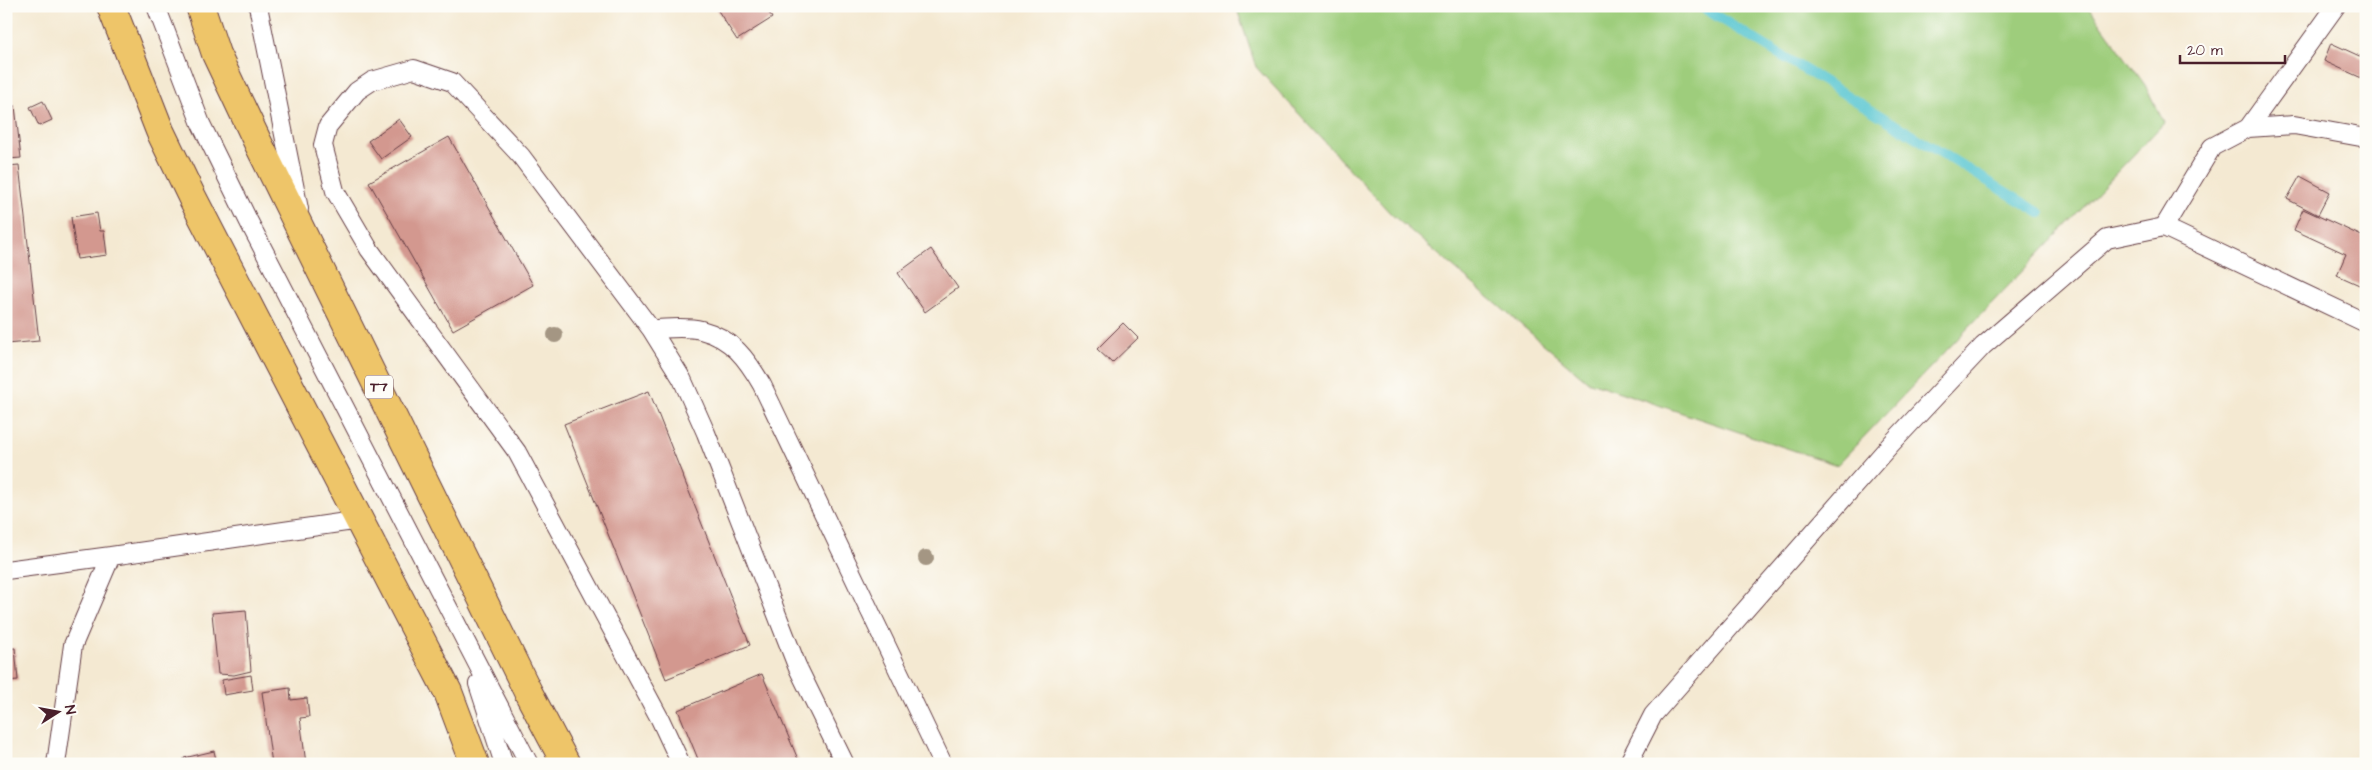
<svg xmlns="http://www.w3.org/2000/svg" width="2372" height="770" font-family="'Architects Daughter',sans-serif">
  <style>
    .green { fill: #9ecd7b; stroke: #747653 }
    .lines { fill: none; stroke-linecap: round; stroke-linejoin: round }
    .stream { stroke: #59c6d1; stroke-width: 10 }
    .building { fill: #d3988f }
    .service-casing { stroke: #643d44; stroke-width: 20 }
    .trunk-casing { stroke: #643d44; stroke-width: 30 }
    .service { stroke: #fff; stroke-width: 18 }
    .trunk { stroke: #eec569; stroke-width: 28 }
    .tree { fill: #a49683 }
    .labels { text-anchor: middle; dominant-baseline: central; stroke-width: 4; stroke-linejoin: round; paint-order: stroke }
    .shield { fill: #fdfcf7; stroke: #806168; stroke-width: 1 }
    .shield-label { font-size: 14px; font-weight: bold; fill: #4a1f2b }
  </style>
  <rect width="100%" height="100%" fill="#fdfcf7"/>
  <filter id="ink" filterUnits="userSpaceOnUse"><feTurbulence type="fractalNoise" baseFrequency=".02" numOctaves="2"/><feDisplacementMap in="SourceGraphic" scale="10" xChannelSelector="R" yChannelSelector="G"/><feConvolveMatrix kernelMatrix="1 2 1 2 8 2 1 2 1" color-interpolation-filters="sRGB"/></filter>
  <filter id="wash" filterUnits="userSpaceOnUse"><feTurbulence type="fractalNoise" baseFrequency=".0096" numOctaves="4" result="noise"/><feDisplacementMap in="SourceGraphic" scale="20" xChannelSelector="R" yChannelSelector="G"/><feGaussianBlur stdDeviation="1.12" result="paint"/><feColorMatrix in="noise" values="0 0 0 0 0 0 0 0 0 0 0 0 0 0 0 0 0 1.4 0 .05"/><feComposite in="paint" operator="in"/></filter>
  <g filter="url(#wash)">
    <rect width="100%" height="100%" fill="#f4e9d2"/>
    <path class="green" d="M 1236,6 L 2088,6 L 2145,85 L 2164,123 L 1837,465 L 1587,381 L 1391,214 L 1256,67 Z"/>
    <g class="lines">
      <path class="stream" d="M 1700,6 L 2040,213"/>
    </g>
    <g id="blocks">
      <path class="building" d="M 715,6 L 765,6 L 772,18 L 737,40 Z
        M 2331,43 L 2366,59 L 2366,80 L 2324,61 Z
        M 43,101 L 52,120 L 39,126 L 30,107 Z
        M 15,106 L 21,158 L 8,159 L 8,166 L 19,165 L 39,341 L 6,344 L 6,107 Z
        M 399,119 L 412,137 L 381,159 L 368,141 Z
        M 449,137 L 533,285 L 453,330 L 369,182 Z
        M 2300,176 L 2330,192 L 2318,215 L 2287,199 Z
        M 2303,209 L 2366,238 L 2366,288 L 2337,275 L 2346,254 L 2294,230 Z
        M 97,213 L 100,231 L 104,231 L 107,255 L 77,259 L 71,217 Z
        M 931,249 L 958,288 L 925,312 L 898,273 Z
        M 1123,323 L 1138,338 L 1112,363 L 1097,349 Z
        M 649,391 L 750,645 L 666,679 L 564,424 Z
        M 246,610 L 251,671 L 234,675 L 218,674 L 212,613 Z
        M 15,648 L 18,680 L 6,681 L 6,649 Z
        M 762,674 L 800,764 L 700,764 L 678,710 Z
        M 251,675 L 253,690 L 224,695 L 222,680 Z
        M 290,688 L 291,700 L 307,698 L 309,717 L 300,718 L 306,764 L 272,764 L 262,692 Z
        M 214,751 L 217,764 L 185,764 L 184,758 Z"/>
    </g>
  </g>
  <g filter="url(#ink)">
    <use href="#blocks" fill-opacity="0" stroke="#643d44" stroke-width="1"/>
    <g class="lines">
      <g class="service-casing">
        <path id="service" d="M 156,6 L 201,124 L 249,222 L 529,764
          M 258,6 L 299,209
          M 2248,128 L 2336,6
          M 2164,227 L 2366,323
          M 651,329 C 666,329 686,326 701,330 C 732,338 747,359 762,385 L 943,764
          M 6,570 L 111,556
          M 478,684 L 504,764
          M 56,764 L 73,645 L 111,556 L 360,520
          M 681,764 L 660,719 L 517,452 L 369,249 L 335,191 L 323,145 L 328,126 L 357,91 L 372,81 L 414,69 L 452,82 L 521,156 L 651,329 L 682,379 L 706,433 L 797,666 L 845,764
          M 1628,764 L 1653,715 L 1891,444 L 1983,346 L 2107,239 L 2164,227 L 2212,147 L 2248,128 L 2294,125 L 2366,138"/>
      </g>
      <g class="trunk-casing">
        <path id="trunk" d="M 111,6 L 160,131 L 191,195 L 448,692 L 475,764
          M 200,6 L 216,54 L 260,147 L 529,694 L 566,764"/>
      </g>
      <use href="#service" class="service"/>
      <use href="#trunk" class="trunk"/>
    </g>
    <g class="tree">
      <circle cx="555" cy="335" r="8"/>
      <circle cx="926" cy="558" r="8"/>
    </g>
  </g>
  <g class="labels">
    <rect class="shield" x="365" y="375.5" width="28" height="23" rx="4"/>
    <g class="shield-label">
      <text x="379" y="387">T7</text>
    </g>
  </g>
  <rect width="2372" height="770" fill="none" stroke="#fdfcf7" stroke-width="25"/>
  <g transform="translate(58 712) rotate(79)" stroke="#fdfcf7" stroke-width="4" paint-order="stroke">
  <path d="M0-4L9 19L0 12L-9 19Z" fill="#4a1f2b"/>
  <text y="-8" font-size="14" font-weight="bold" text-anchor="middle" fill="#4a1f2b">N</text>
  </g>
  <path d="M2180 55v8h105v-8" fill="none" stroke="#4a1f2b" stroke-width="2.5"/>
  <text x="2187" y="55" font-size="15" fill="#4a1f2b" stroke="#fdfcf7" stroke-width="4" paint-order="stroke">20 m</text>
</svg>
